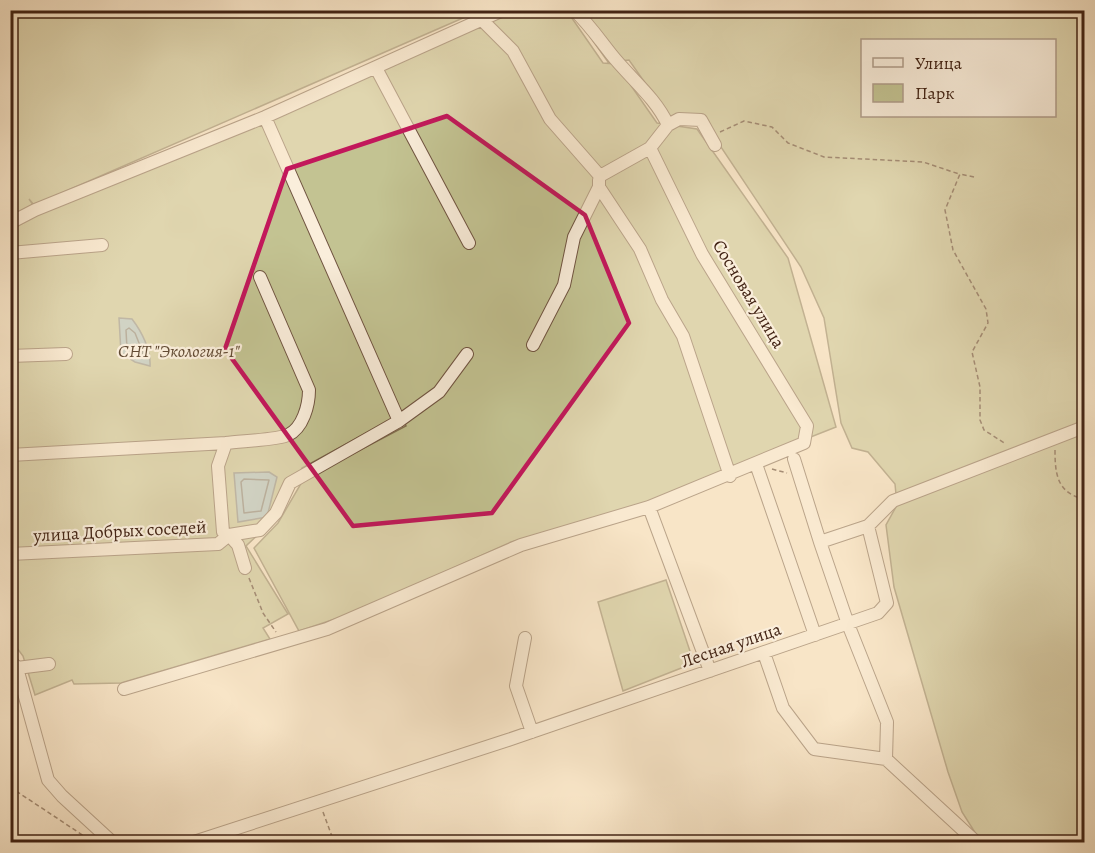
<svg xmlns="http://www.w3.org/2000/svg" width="1095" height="853" font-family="Alegreya,serif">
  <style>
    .green { fill: #c3c392; stroke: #827353; stroke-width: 1.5; fill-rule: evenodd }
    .water { fill: #a3bcc1; stroke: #7c7f7c; stroke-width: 1.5 }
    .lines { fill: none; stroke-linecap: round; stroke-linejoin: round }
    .shore { stroke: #72706a; stroke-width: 1.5 }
    .minor-casing { stroke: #705441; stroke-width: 14 }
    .path { stroke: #422314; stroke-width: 1.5; stroke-dasharray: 4.5 3; stroke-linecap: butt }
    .minor { stroke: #faeedb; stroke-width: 12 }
    .marked { fill: none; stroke: #c2185b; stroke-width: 4.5; stroke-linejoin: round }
    .labels { text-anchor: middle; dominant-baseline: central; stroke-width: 4.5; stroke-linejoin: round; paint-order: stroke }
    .street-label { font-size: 18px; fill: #422314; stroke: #faeedb }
    .park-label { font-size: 18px; font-style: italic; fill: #624b34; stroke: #faeedb }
  </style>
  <rect width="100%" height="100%" fill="#f8e5c7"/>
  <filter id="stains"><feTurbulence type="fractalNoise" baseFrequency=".00333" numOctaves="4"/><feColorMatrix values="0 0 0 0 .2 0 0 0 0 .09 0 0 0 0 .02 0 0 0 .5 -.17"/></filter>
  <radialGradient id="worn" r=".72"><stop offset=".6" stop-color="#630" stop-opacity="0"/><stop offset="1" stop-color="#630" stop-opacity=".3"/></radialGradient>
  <path class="green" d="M 11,11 L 479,11 L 34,205 L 29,199 L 34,206 L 262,124 L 394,418 L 302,468 L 280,514 L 246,546 L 288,614 L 263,628 L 270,639 L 121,683 L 74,684 L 72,680 L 35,695 L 23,656 L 11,640 Z
    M 486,11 L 567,11 L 603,63 L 616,64 L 657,123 L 697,129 L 788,258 L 836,427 L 634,507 L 511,542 L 353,613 L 299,631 L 254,548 L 278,523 L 303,480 L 406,426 L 272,120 Z
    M 572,11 L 1084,11 L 1084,842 L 981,842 L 962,812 L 948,772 L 894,587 L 886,525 L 897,505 L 895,484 L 868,452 L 852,448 L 841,423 L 824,318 L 801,267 L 707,126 L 674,124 L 629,60 L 608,62 ZM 862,40 L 1054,40 L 1054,116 L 862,116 Z
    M 666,580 L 694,663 L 623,691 L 598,602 Z"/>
  <path class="water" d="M 119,318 L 132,319 C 142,332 151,350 150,366 L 135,362 L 121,353 Z
    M 269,472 L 277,477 L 267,517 L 238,522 L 234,473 Z"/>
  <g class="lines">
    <path class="shore" d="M 129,328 L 135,333 L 143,353 L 141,357 L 127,349 L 126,330 Z
      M 244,479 L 269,480 L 261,511 L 244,513 L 241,482 Z"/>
    <g class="minor-casing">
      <path id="minor" d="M 483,21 L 513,51 L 550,119 L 600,176 L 650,148 L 668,125 C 655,97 630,78 611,54 C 599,39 589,24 574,10
        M 376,68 L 469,243
        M 668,125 L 679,119 L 701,120 L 715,145
        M 599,187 L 640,249 L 662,300 L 683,336 L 730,476
        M 10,223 L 35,210 L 265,117 L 503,10
        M 10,253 L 102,245
        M 533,345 L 564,285 L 574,237 L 599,187 L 599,180
        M 10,356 L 66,354
        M 399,421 L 439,392 L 467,354
        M 226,443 C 240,441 277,440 288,435 C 303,428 309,405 309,390 L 260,277
        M 10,455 L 226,443 L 218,466 L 223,532 L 229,535 L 260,530 L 276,513 L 290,483 L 399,421 L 265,117
        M 794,459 L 820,542 L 868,526 L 893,501 L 1084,427
        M 756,464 L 815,635
        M 649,507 L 710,671
        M 820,542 L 848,624 L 887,722 L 886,759
        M 10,554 L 218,544 L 229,535 L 238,545 L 245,568
        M 525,638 L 516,686 L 532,732
        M 764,653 L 783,708 L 814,749 L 886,759 L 976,842
        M 10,660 L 17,668 L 48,780 L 62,796 L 112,842
        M 17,668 L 49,664
        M 124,689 L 327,629 L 521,545 L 649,507 L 804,443 L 807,426 L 702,254 L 650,148
        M 194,842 L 508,740 L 878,613 L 887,603 L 868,526"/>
    </g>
    <path class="path" d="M 720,132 L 744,121 L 772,127 L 788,143 L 824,157 L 923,162 L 959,174
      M 974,177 L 960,174 L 945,210 L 953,250 L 986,309 L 988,323 L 972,352 L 980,387 L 980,420 L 984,430 L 1006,444
      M 1055,450 C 1055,474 1057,493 1084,499
      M 772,469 L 787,473
      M 249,578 L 263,613 L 276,632
      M 1084,719 L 1082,771 L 1084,787
      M 10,787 L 93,842
      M 1084,794 L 1082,803 L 1084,830
      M 323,812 L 334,842"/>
    <use href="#minor" class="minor"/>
  </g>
  <path d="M0 0H1095V853H0ZM 447,116 L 585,215 L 629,323 L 492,513 L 353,526 L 225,349 L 287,169 Z" fill="#f8e5c7" fill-opacity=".55" fill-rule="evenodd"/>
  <path class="marked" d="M 447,116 L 585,215 L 629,323 L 492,513 L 353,526 L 225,349 L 287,169 Z"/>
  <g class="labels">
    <g class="street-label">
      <text transform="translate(749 294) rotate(59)">Сосновая улица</text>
      <text transform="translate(120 531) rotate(-3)">улица Добрых соседей</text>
      <text transform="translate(731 645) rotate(-19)">Лесная улица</text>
    </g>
    <g class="park-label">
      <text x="179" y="351">СНТ "Экология-1"</text>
    </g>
  </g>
  <rect width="1095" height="853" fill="none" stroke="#f8e5c7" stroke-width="36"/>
  <rect x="12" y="12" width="1071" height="829" fill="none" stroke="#422314" stroke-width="3"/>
  <rect x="18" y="18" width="1059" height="817" fill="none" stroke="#422314" stroke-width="1.5"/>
  <rect x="861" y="39" width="195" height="78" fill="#faeedb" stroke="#b09d8b" stroke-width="1.5"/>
  <rect x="873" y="58" width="30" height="9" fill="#faeedb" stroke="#b09d8b" stroke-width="1.5"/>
  <text x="915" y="69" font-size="18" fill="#422314">Улица</text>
  <rect x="873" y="84" width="30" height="18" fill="#c3c392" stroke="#b09d8b" stroke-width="1.5"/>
  <text x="915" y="99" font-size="18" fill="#422314">Парк</text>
  <rect width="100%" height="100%" filter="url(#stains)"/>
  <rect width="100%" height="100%" fill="url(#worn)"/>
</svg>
